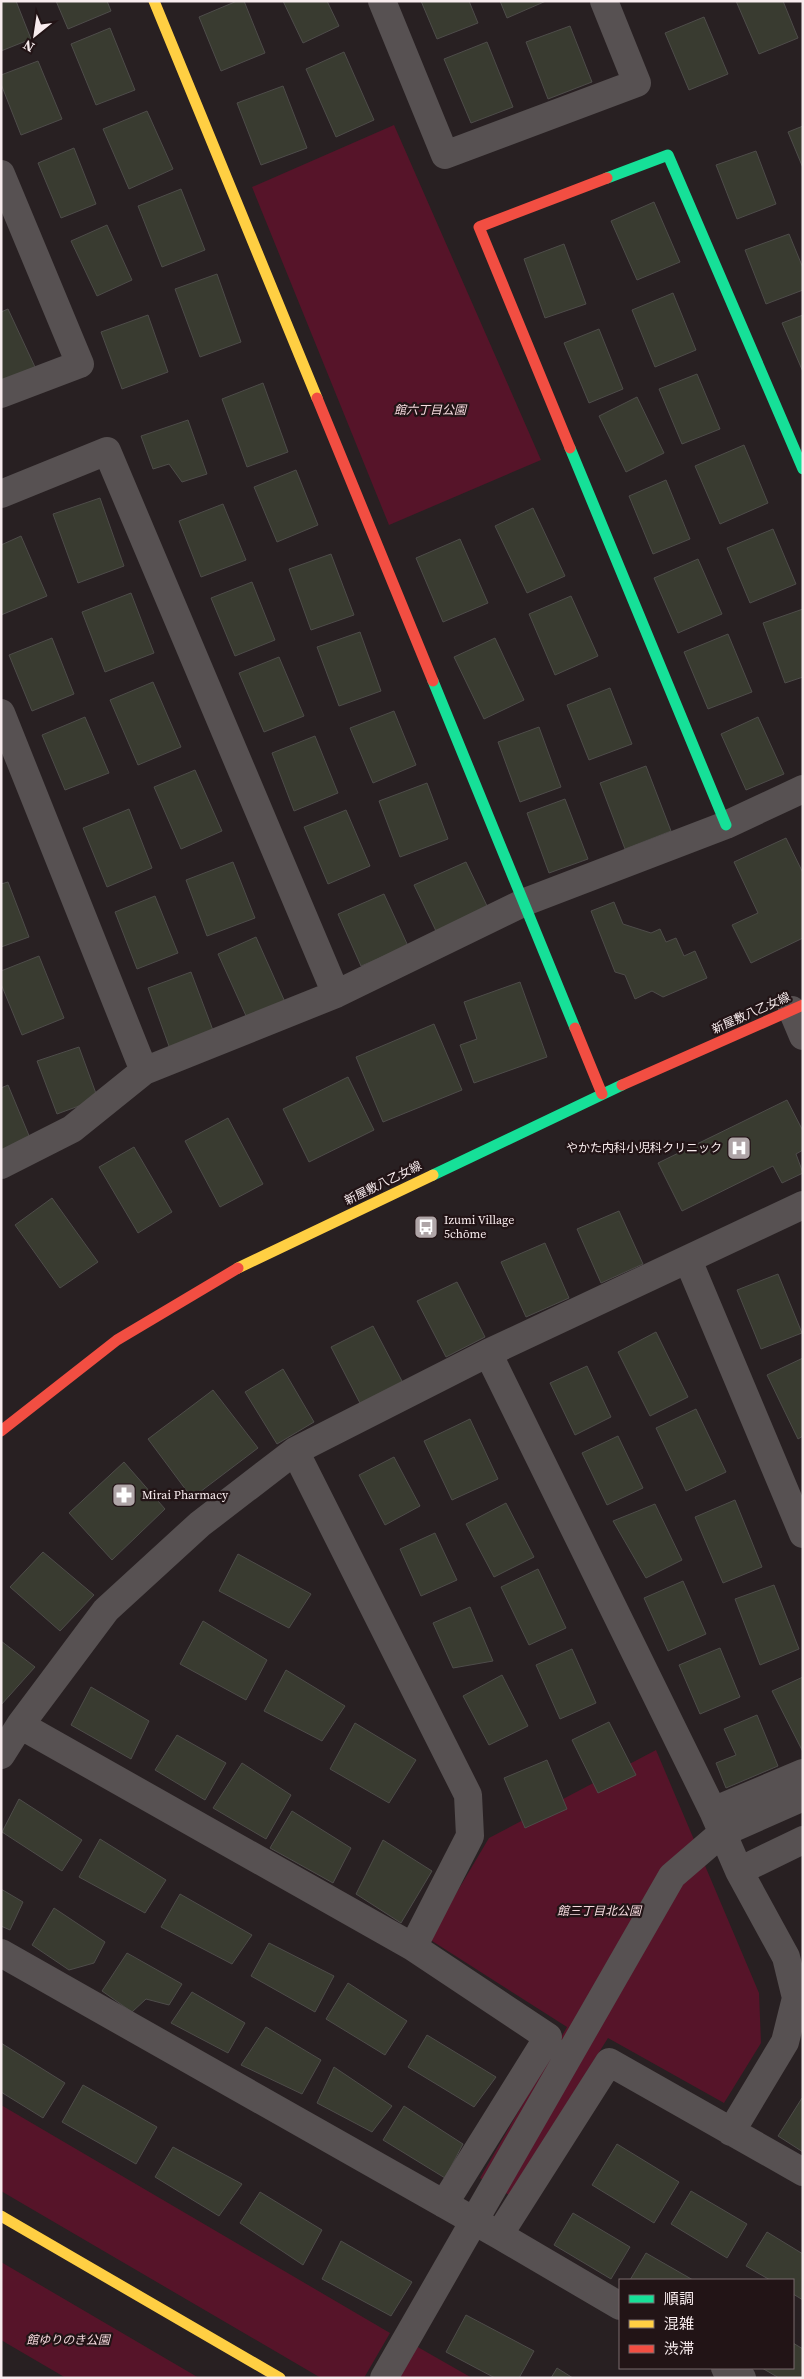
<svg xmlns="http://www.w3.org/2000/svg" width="804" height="2379" font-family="'Source Serif 4','Noto Sans JP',serif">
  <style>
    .green { fill: #561429 }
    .building { fill: #393b30; stroke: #4e4c4a }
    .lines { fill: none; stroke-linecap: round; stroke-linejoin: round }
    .street { stroke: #575152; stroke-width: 28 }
    .fast { stroke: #16e098; stroke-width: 11 }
    .slow { stroke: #ffcf43; stroke-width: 11 }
    .jam { stroke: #f24e42; stroke-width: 11 }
    .labels { text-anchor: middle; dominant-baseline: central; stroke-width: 4.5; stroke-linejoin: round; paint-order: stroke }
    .park-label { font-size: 12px; font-style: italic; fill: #f5dade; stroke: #221416 }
    .street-label { font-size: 12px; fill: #f8ecee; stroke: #221416 }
    .poi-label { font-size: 12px; fill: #f8ecee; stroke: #221416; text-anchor: start }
  </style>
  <rect width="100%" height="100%" fill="#282022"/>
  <path class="green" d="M 394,125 L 541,460 L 389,525 L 252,187 Z
    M 656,1750 L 759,1993 L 761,2043 L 724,2103 L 608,2038 L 509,2195 L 480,2178 L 567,2027 L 429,1939 L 489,1838 Z
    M 1,2105 L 390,2333 L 364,2378 L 321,2378 L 1,2191 Z
    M 1,2262 L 199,2378 L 66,2378 L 1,2340 Z
    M 409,2342 L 472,2378 L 389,2378 Z"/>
  <path class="building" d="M 1,1 L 16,1 L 31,39 L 1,51 Z
    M 56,1 L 107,1 L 111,11 L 68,29 Z
    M 237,1 L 244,1 L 265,53 L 221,71 L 199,17 Z
    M 283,1 L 327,1 L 339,26 L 303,43 Z
    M 421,1 L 469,1 L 478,23 L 437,39 Z
    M 500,1 L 546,1 L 507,18 Z
    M 736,1 L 783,1 L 798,38 L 759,54 Z
    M 704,17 L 728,74 L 689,90 L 665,33 Z
    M 570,26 L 592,82 L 548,99 L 526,42 Z
    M 110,28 L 135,90 L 96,105 L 71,44 Z
    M 487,42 L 513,107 L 471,123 L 444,59 Z
    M 344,52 L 374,120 L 336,137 L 306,69 Z
    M 38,61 L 62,119 L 21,135 L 1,84 L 1,75 Z
    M 283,86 L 307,148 L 261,165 L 237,103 Z
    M 147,111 L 173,169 L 129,189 L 103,129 Z
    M 803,126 L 803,168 L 788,132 Z
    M 74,148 L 96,204 L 61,218 L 38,163 Z
    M 756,151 L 776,204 L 737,219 L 716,165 Z
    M 181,189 L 205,250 L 162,267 L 138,206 Z
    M 654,202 L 680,262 L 637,280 L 611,221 Z
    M 107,225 L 132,280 L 97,296 L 71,241 Z
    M 789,234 L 803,268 L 803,290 L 766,304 L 745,250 Z
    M 564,244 L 586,304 L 545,318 L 524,259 Z
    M 217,274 L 241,342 L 200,357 L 175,289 Z
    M 673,293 L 696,350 L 655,367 L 632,310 Z
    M 8,309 L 35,367 L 1,382 L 1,312 Z
    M 148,315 L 168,372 L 122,389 L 101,332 Z
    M 803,315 L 803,372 L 782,323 Z
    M 599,329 L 623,389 L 589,403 L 564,343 Z
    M 697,374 L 720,429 L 682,444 L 659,389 Z
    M 263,383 L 288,452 L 247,467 L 222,399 Z
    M 637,397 L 664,453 L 626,472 L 599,416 Z
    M 188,420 L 207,474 L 182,482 L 169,464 L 153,469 L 141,436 Z
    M 744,445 L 768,503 L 720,524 L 695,466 Z
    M 296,470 L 318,525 L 277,542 L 254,487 Z
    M 666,480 L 690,539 L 653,554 L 629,496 Z
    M 100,498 L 124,566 L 78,583 L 53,514 Z
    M 223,504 L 246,560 L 201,577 L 179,521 Z
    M 533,508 L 565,576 L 527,593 L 495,526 Z
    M 773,529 L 796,584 L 750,603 L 727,548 Z
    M 21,536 L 47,596 L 1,615 L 1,545 Z
    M 460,539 L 488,603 L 443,622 L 416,558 Z
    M 331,554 L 354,615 L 311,630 L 289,569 Z
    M 698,559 L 722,614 L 678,633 L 654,578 Z
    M 252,582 L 275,640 L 235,656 L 211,598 Z
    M 131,593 L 154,653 L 105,672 L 82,612 Z
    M 571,596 L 598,656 L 555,675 L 529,614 Z
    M 803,609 L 803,677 L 785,683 L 763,623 Z
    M 360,632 L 381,691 L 339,706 L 317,647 Z
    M 728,634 L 752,692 L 708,709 L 684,652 Z
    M 52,638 L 74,694 L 32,711 L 9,655 Z
    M 495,638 L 524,700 L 484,719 L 454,657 Z
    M 279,657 L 304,716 L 264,732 L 239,673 Z
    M 153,682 L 181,747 L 138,765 L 110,700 Z
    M 610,688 L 632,744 L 589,760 L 567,705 Z
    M 394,711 L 416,765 L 373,783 L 350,728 Z
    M 85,717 L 109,773 L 65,790 L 42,735 Z
    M 758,717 L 784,774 L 746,790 L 721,734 Z
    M 539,727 L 561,787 L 520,802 L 498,742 Z
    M 315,736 L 338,793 L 294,811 L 272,753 Z
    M 646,766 L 671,831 L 625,849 L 600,783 Z
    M 195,770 L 222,831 L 181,849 L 154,787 Z
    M 427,783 L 448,839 L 400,857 L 379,801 Z
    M 565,799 L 588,859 L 549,873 L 527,813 Z
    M 129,809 L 152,868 L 107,887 L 83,828 Z
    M 346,810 L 370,866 L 328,884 L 304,827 Z
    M 786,838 L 803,873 L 803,938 L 751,963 L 732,925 L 758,913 L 734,862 Z
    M 233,862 L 255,918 L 207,936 L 186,880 Z
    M 466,862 L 488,908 L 436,931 L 414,885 Z
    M 8,882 L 29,937 L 1,947 L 1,884 Z
    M 384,894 L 408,946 L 361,966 L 338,914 Z
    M 155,896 L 178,953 L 137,969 L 115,912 Z
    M 614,902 L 623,924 L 651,933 L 660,929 L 666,942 L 676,938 L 684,956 L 695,951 L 707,978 L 663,997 L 652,991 L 635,999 L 625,975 L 615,972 L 591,911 Z
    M 256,937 L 285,1002 L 247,1018 L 218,954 Z
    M 39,956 L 64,1018 L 22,1035 L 1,984 L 1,971 Z
    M 191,972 L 214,1033 L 170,1049 L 148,988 Z
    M 520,982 L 547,1057 L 474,1083 L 460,1045 L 477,1039 L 464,1002 Z
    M 434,1024 L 462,1090 L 383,1122 L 356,1057 Z
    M 79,1047 L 98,1099 L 57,1114 L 37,1061 Z
    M 348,1077 L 374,1130 L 309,1162 L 283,1109 Z
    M 8,1085 L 30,1138 L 1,1151 L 1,1088 Z
    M 787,1100 L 803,1131 L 803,1150 L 796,1154 L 803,1173 L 782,1183 L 773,1166 L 682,1211 L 658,1163 Z
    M 228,1118 L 263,1184 L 220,1207 L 185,1141 Z
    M 134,1147 L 172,1212 L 138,1233 L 99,1167 Z
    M 52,1198 L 98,1262 L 60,1288 L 15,1225 Z
    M 619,1211 L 643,1264 L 601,1283 L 577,1229 Z
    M 545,1243 L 569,1298 L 526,1317 L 501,1262 Z
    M 778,1274 L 802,1333 L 761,1349 L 737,1290 Z
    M 457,1282 L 485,1337 L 446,1357 L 417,1301 Z
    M 373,1326 L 403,1383 L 361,1405 L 331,1347 Z
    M 656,1332 L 688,1397 L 650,1416 L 618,1352 Z
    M 803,1358 L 803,1436 L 798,1439 L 767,1375 Z
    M 587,1366 L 611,1417 L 575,1435 L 550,1383 Z
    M 283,1369 L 314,1422 L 277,1444 L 245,1392 Z
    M 213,1390 L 258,1448 L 192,1498 L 148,1439 Z
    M 696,1409 L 726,1472 L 686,1491 L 656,1428 Z
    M 470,1419 L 498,1479 L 452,1500 L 424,1441 Z
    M 618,1436 L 643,1488 L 607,1505 L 582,1453 Z
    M 394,1457 L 420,1506 L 385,1525 L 359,1475 Z
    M 124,1462 L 165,1509 L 112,1560 L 69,1513 Z
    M 735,1500 L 762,1567 L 723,1583 L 695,1517 Z
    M 506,1503 L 534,1557 L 494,1577 L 466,1524 Z
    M 655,1504 L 682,1560 L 646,1578 L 613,1521 Z
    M 435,1533 L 457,1580 L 421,1596 L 400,1549 Z
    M 43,1552 L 94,1595 L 60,1631 L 10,1587 Z
    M 238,1554 L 311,1594 L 289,1628 L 219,1591 Z
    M 538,1569 L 566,1628 L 529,1645 L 501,1587 Z
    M 683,1581 L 706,1634 L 668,1651 L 644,1598 Z
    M 774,1585 L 799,1649 L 760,1665 L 735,1599 Z
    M 470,1607 L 493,1661 L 453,1668 L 433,1623 Z
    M 203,1621 L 267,1660 L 246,1700 L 180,1664 Z
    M 1,1641 L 35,1667 L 1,1705 Z
    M 720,1648 L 740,1697 L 700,1714 L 679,1665 Z
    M 572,1649 L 596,1703 L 560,1719 L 536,1665 Z
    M 286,1670 L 345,1706 L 322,1741 L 264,1711 Z
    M 502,1675 L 528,1726 L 489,1745 L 463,1696 Z
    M 803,1677 L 803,1752 L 772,1691 Z
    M 91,1687 L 149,1721 L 131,1759 L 71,1725 Z
    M 757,1715 L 778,1766 L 726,1788 L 716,1763 L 736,1755 L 724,1729 Z
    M 609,1722 L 636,1775 L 598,1793 L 572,1740 Z
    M 355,1723 L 416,1760 L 389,1803 L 330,1769 Z
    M 177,1735 L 226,1763 L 205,1800 L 155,1770 Z
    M 547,1760 L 567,1809 L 525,1828 L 504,1778 Z
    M 242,1763 L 291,1795 L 266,1839 L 213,1808 Z
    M 19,1799 L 82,1840 L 62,1871 L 2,1832 Z
    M 292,1811 L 351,1848 L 333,1883 L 270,1848 Z
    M 100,1839 L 166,1880 L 145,1913 L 79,1877 Z
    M 383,1840 L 432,1871 L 401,1923 L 356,1894 Z
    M 1,1889 L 23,1902 L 10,1930 L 1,1926 Z
    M 180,1894 L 252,1935 L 232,1964 L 161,1927 Z
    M 54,1908 L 105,1942 L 94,1963 L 69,1970 L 32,1945 Z
    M 269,1943 L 334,1976 L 315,2012 L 251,1976 Z
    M 127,1953 L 182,1984 L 169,2005 L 146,1999 L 132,2012 L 102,1991 Z
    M 348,1983 L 407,2021 L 385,2055 L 326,2019 Z
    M 192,1992 L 245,2023 L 228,2053 L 171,2023 Z
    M 266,2027 L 321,2060 L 302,2094 L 241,2065 Z
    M 427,2035 L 496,2077 L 474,2107 L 408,2067 Z
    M 1,2043 L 65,2083 L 43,2118 L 1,2092 Z
    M 334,2067 L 392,2106 L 372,2132 L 317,2103 Z
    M 83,2085 L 157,2127 L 136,2164 L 62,2122 Z
    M 802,2098 L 803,2098 L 803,2152 L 778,2136 Z
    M 404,2106 L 463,2144 L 445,2178 L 383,2140 Z
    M 617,2144 L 679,2182 L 654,2223 L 592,2185 Z
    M 173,2147 L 242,2184 L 219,2216 L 155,2177 Z
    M 691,2191 L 747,2224 L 727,2258 L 671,2224 Z
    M 260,2192 L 322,2230 L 303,2265 L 240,2223 Z
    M 573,2213 L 630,2247 L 611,2279 L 554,2245 Z
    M 767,2232 L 803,2254 L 803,2300 L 793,2294 L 793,2280 L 770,2280 L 746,2266 Z
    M 341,2241 L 412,2282 L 391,2316 L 322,2279 Z
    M 646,2253 L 693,2280 L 630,2280 Z
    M 466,2315 L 534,2351 L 519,2378 L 495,2378 L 446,2352 Z
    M 793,2343 L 803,2349 L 803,2378 L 779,2378 L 762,2368 L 793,2368 Z
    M 557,2368 L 573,2378 L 551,2378 Z"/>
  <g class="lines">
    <path class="street" d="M 382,1 L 445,155 L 637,83 L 604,1
      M 1,174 L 80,364 L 1,394
      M 1,494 L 107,451 L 336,994
      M 1,713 L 144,1071
      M 792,1010 L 803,1036
      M 1,1165 L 72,1129 L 144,1071 L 336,994 L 525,902 L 726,825 L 803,789
      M 688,1260 L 803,1534
      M 488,1353 L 713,1811 L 739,1871 L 786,1957 L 796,1998 L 785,2042 L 731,2132
      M 295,1451 L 468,1795 L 470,1836 L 413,1947
      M 20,1725 L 413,1947 L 548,2037 L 444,2204
      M 1,1755 L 20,1725 L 106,1610 L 200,1524 L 295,1451 L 488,1353 L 803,1205
      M 713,1811 L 803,1773
      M 739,1871 L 803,1840
      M 1,1953 L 499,2235 L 620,2306
      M 499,2235 L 609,2062 L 803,2172
      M 725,2368 L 742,2378
      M 384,2378 L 672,1876 L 722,1833 L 803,1797"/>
    <path class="fast" d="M 607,178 L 668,155 L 803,469
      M 570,448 L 726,825
      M 433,681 L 575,1028
      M 433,1175 L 622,1085"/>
    <path class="slow" d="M 154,1 L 317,398
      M 238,1268 L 433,1175
      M 1,2216 L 280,2378"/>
    <path class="jam" d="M 317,398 L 433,681
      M 570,448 L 479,227 L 607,178
      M 575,1028 L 602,1094
      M 622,1085 L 803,1005
      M 1,1431 L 117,1340 L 238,1268"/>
  </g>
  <defs>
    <g id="hospital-square" transform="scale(1.25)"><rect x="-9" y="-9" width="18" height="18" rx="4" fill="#afa5a7" stroke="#221416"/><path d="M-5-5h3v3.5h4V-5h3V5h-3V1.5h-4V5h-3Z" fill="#fff"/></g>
    <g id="bus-square" transform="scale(1.25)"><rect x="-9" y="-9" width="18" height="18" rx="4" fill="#afa5a7" stroke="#221416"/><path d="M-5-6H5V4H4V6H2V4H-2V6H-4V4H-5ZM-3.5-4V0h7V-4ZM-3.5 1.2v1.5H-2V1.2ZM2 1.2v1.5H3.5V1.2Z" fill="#fff"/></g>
    <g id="pharmacy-square" transform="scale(1.25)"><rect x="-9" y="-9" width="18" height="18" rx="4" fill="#afa5a7" stroke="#221416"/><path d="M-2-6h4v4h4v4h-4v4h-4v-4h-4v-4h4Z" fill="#fff"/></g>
  </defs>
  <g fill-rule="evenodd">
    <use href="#hospital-square" x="739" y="1148"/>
    <use href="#bus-square" x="426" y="1227"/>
    <use href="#pharmacy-square" x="124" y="1495"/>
  </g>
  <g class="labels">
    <g class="park-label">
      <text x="430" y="410">館六丁目公園</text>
      <text x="599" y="1911">館三丁目北公園</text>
      <text x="68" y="2340">館ゆりのき公園</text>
    </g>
    <g class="street-label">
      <text transform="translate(751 1013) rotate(-24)">新屋敷八乙女線</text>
      <text transform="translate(383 1183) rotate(-26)">新屋敷八乙女線</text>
    </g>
    <g class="poi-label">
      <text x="722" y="1148" text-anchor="end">やかた内科小児科クリニック</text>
      <text x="444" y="1220">Izumi Village<tspan x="444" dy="14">5chōme</tspan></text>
      <text x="142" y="1495">Mirai Pharmacy</text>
    </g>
  </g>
  <rect width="804" height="2379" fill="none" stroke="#f8ecee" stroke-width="5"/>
  <rect x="619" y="2279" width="175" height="90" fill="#221416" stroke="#786a6c"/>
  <rect x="629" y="2295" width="25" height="8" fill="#16e098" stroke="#786a6c"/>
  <text x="664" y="2304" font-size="15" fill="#f8ecee">順調</text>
  <rect x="629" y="2320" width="25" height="8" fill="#ffcf43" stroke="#786a6c"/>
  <text x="664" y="2329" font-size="15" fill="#f8ecee">混雑</text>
  <rect x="629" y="2345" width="25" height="8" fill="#f24e42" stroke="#786a6c"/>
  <text x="664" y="2354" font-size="15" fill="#f8ecee">渋滞</text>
  <g transform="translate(35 35) rotate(210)" stroke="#221416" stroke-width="4" paint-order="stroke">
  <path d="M0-4L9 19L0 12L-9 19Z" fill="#f8ecee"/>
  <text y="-8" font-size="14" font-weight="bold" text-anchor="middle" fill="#f8ecee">N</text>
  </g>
</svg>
